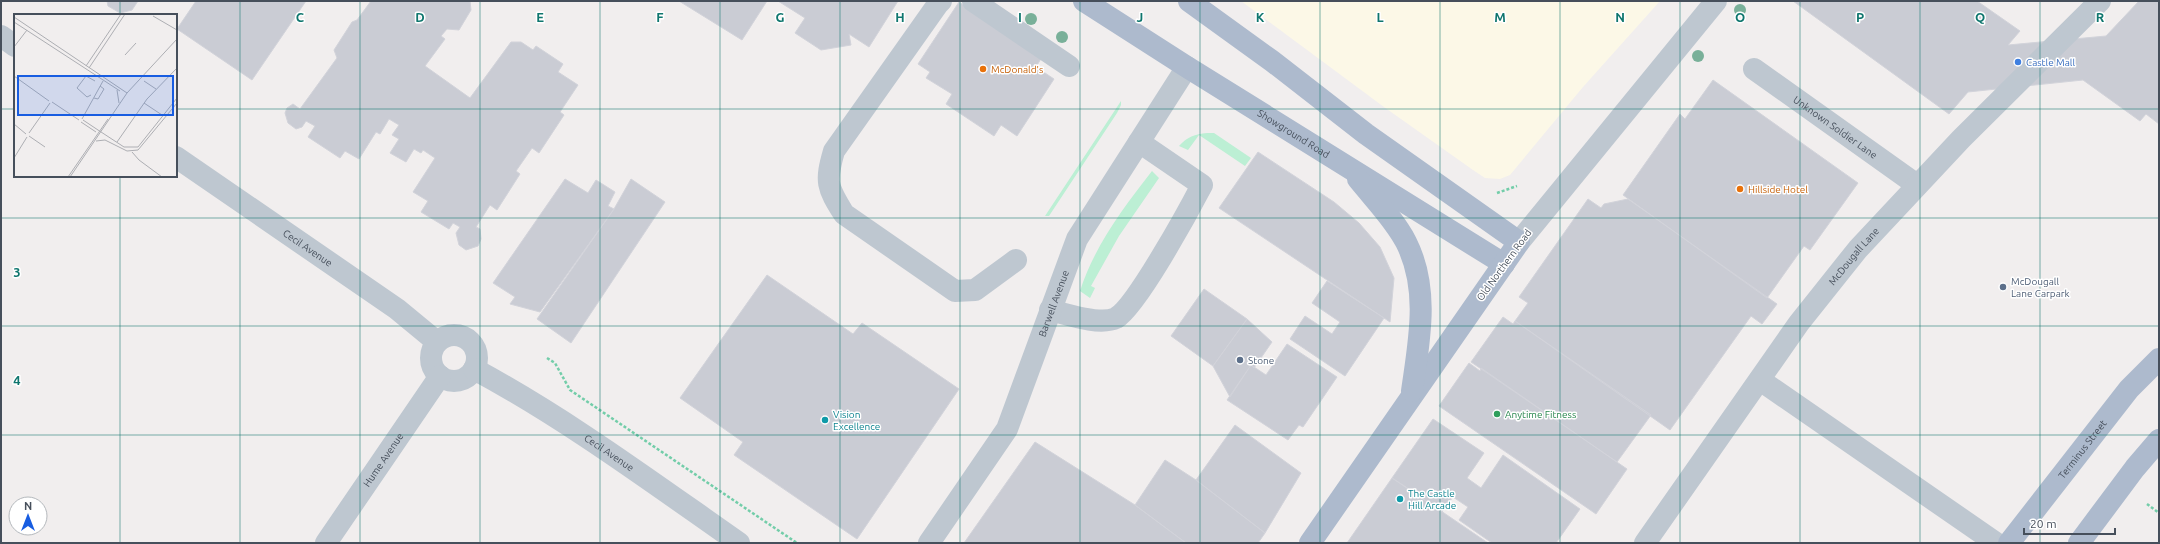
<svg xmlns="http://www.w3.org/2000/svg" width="2160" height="544" font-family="Ubuntu,sans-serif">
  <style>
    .commercial { fill: #fcf8e7 }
    .green { fill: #bcefd4 }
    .building { fill: #caccd4; stroke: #d2d3da }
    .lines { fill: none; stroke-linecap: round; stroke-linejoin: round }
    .path { stroke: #73cda9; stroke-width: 2.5; stroke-dasharray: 3 2; stroke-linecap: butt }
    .minor { stroke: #bec7d0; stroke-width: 22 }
    .major { stroke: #adbacd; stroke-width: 22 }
    .tree { fill: #79b099 }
    .grid { fill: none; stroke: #0f766e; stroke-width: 1; stroke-opacity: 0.55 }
    .shop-dot { fill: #3f7fe0; stroke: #fff; stroke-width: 1.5 }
    .food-dot { fill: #e8710a; stroke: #fff; stroke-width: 1.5 }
    .service-dot { fill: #5c6f8a; stroke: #fff; stroke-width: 1.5 }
    .leisure-dot { fill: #2e9e5b; stroke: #fff; stroke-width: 1.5 }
    .culture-dot { fill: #0f9aa8; stroke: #fff; stroke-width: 1.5 }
    .labels { text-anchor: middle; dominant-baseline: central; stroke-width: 3; stroke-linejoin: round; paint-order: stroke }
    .shop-label { font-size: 10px; fill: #366cbe; stroke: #fff; text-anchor: start }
    .food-label { font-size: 10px; fill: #c56008; stroke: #fff; text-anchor: start }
    .street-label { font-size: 10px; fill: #464f5b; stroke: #fff }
    .service-label { font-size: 10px; fill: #4e5e75; stroke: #fff; text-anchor: start }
    .culture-label { font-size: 10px; fill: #0d838f; stroke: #fff; text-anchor: start }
    .leisure-label { font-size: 10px; fill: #27864d; stroke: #fff; text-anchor: start }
    .inset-road { fill: none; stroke: #adaeb3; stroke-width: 1 }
    .view { fill: #185de1; fill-opacity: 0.15; stroke: #185de1; stroke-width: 2 }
    .inset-edge { fill: none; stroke: #464f5b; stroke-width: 2 }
    .grid-label { font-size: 13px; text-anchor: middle; font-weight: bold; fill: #0f766e; stroke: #fff; stroke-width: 3; stroke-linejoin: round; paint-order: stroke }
  </style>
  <rect width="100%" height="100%" fill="#f1eeee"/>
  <path class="commercial" d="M 1241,1 L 1660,1 L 1583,87 L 1510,175 L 1500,179 L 1485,178 L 1473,170 L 1384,107 Z"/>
  <path class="green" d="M 1121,101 L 1121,105 L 1117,113 L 1049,216 L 1045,216 Z
    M 1207,133 L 1214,133 L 1251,158 L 1245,166 L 1199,135 L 1188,150 L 1179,146 C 1187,137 1195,134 1207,133 Z
    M 1152,171 L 1159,178 L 1119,236 L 1091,286 L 1095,288 L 1090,298 L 1080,291 C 1094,247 1123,208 1152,171 Z"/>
  <path class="building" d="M 107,1 L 138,1 L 132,10 L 120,13 L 108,6 Z
    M 196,1 L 306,1 L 252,80 L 177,29 Z
    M 371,1 L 470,1 L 471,10 L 459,30 L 447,29 L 441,36 L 445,39 L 425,66 L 470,98 L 511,42 L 521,42 L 533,50 L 536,46 L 563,64 L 558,72 L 578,85 L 560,112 L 564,115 L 539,153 L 532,148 L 516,171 L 520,174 L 497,210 L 490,205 L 476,227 L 480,229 L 481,239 L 478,246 L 466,250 L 459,245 L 456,233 L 460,227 L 453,223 L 449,229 L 421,212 L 428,201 L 413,192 L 435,158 L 423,150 L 421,153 L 414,149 L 406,162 L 390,153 L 399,139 L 392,135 L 399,125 L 389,119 L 380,134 L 376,132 L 359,159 L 345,151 L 340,158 L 308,137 L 315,126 L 306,121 L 302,127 L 296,129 L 288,123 L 285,113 L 287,108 L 293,104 L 300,109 L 337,58 L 334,50 L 352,22 L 357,20 Z
    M 679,1 L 767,1 L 742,40 Z
    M 778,1 L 898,1 L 869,47 L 849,34 L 851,45 L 821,50 L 795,33 L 805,18 Z
    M 1793,1 L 1977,1 L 2020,31 L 2008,45 L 2106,36 L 2139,1 L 2159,1 L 2159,124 L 2146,114 L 2140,121 L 2083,80 L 1968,92 L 1949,114 Z
    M 959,2 L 1042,57 L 1036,67 L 1054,79 L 1017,136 L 1001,125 L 994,136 L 946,104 L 952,94 L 926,78 L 930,72 L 918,64 Z
    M 1713,80 L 1858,183 L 1810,250 L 1804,246 L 1767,298 L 1623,195 L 1680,114 L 1685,119 Z
    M 1258,152 L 1334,202 L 1359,223 L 1380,247 L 1394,278 L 1390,322 L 1219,208 Z
    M 565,179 L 588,193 L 596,180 L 615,192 L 608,206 L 614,209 L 540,312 L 510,304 L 515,297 L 493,283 Z
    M 631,179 L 665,202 L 571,343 L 537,319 L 614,209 Z
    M 1588,199 L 1601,208 L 1604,204 L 1628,199 L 1777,304 L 1762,324 L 1751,316 L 1670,430 L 1515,321 L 1528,303 L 1519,297 Z
    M 767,275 L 853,334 L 862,323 L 959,389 L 857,539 L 734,455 L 743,442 L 680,398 Z
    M 1327,281 L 1384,318 L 1345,376 L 1290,339 L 1305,316 L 1332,334 L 1340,322 L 1312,303 Z
    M 1204,289 L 1247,319 L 1213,366 L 1171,336 Z
    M 1503,317 L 1513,324 L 1515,321 L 1651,415 L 1617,462 L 1471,362 Z
    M 1247,319 L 1272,342 L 1254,368 L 1251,365 L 1230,397 L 1213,366 Z
    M 1287,344 L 1337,377 L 1303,427 L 1299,425 L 1288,440 L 1227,400 L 1251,365 L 1266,375 Z
    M 1469,363 L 1480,371 L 1481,368 L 1627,469 L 1596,514 L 1439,406 Z
    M 1433,419 L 1484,453 L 1467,478 L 1481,488 L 1503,455 L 1580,509 L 1556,543 L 1492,543 L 1459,520 L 1468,507 L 1453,497 L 1442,512 L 1392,478 Z
    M 1235,425 L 1301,473 L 1265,533 L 1196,480 Z
    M 1035,442 L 1135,505 L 1186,543 L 964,543 Z
    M 1165,460 L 1196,480 L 1265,533 L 1258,543 L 1186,543 L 1135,505 Z
    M 1392,478 L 1403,485 L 1488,543 L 1347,543 Z"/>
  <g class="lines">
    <path class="path" d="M 1497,193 L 1517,186
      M 547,358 L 555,363 L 570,390 L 797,543
      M 2147,504 L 2159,513"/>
    <g class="minor">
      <path d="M 941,1 L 938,4 L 834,151 C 825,182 827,187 844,214 L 955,291 L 975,290 L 1016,260"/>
      <path d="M 973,1 L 1069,66"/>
      <path d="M 1,36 L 15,46"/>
      <path id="s1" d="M 1754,69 L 1917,185"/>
      <path id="s2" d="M 176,157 L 397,309 L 437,342"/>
      <path d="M 1519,242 L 1716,1"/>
      <path d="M 1050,310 C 1066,314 1100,326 1116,318 C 1136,307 1189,210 1202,185 L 1139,142"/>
      <circle cx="454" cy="358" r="23"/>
      <path id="s3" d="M 474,369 C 567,419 653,483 739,543"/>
      <path d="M 1760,380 L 1996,543"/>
      <path id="s4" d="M 326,543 L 440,376"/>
      <path id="s5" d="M 929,543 L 1007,429 L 1077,239 L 1187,67"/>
      <path id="s6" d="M 1645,543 L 1799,323 L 1858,249 L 1961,139 L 2100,1"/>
    </g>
    <g class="major">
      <path id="s7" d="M 1084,1 L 1187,67 L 1504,264"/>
      <path d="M 1189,1 L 1272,61 L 1366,134 L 1519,242 L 1310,543"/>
      <path d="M 1358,179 C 1374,199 1394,219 1406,242 C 1430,289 1419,342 1412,391"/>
      <path id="s8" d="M 2009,543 L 2129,389 L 2159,359"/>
      <path d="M 2079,543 L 2135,468 L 2159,440"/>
    </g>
  </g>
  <g class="tree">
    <circle cx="1740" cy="10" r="6"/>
    <circle cx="1031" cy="19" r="6"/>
    <circle cx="1062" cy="37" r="6"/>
    <circle cx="1698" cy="56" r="6"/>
  </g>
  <path class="grid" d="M 120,1 L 120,15M 240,1 L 240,543M 360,1 L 360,543M 480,1 L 480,543M 600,1 L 600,543M 720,1 L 720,543M 840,1 L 840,543M 960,1 L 960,543M 1080,1 L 1080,543M 1200,1 L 1200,543M 1320,1 L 1320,543M 1440,1 L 1440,543M 1560,1 L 1560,543M 1680,1 L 1680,543M 1800,1 L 1800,543M 1920,1 L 1920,543M 2040,1 L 2040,543M 1,109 L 15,109M 176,109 L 2159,109M 120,176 L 120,543M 1,218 L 2159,218M 1,326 L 2159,326M 1,435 L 2159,435"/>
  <circle class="shop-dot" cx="2018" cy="62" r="4"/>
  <g class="food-dot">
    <circle cx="983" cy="69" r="4"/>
    <circle cx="1740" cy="189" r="4"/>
  </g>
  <g class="service-dot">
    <circle cx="2003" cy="287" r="4"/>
    <circle cx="1240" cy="360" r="4"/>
  </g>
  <circle class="leisure-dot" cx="1497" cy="414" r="4"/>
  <g class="culture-dot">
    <circle cx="825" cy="420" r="4"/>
    <circle cx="1400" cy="499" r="4"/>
  </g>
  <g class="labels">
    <g class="shop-label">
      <text x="2026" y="62">Castle Mall</text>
    </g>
    <g class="food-label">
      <text x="991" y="69">McDonald's</text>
      <text x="1748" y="189">Hillside Hotel</text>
    </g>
    <g class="street-label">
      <text stroke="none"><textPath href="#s1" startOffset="100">Unknown Soldier Lane</textPath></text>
      <text stroke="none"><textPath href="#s7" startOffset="248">Showground Road</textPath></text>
      <text stroke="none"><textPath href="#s2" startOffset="160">Cecil Avenue</textPath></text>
      <text stroke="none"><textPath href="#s6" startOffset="355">McDougall Lane</textPath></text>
      <text transform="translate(1504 265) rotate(-54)">Old Northern Road</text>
      <text stroke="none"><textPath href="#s5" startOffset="272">Barwell Avenue</textPath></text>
      <text stroke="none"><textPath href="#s8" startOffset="119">Terminus Street</textPath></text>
      <text stroke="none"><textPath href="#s3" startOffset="159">Cecil Avenue</textPath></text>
      <text stroke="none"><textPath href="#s4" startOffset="101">Hume Avenue</textPath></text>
    </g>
    <g class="service-label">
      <text x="2011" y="281">McDougall<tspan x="2011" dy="12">Lane Carpark</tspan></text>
      <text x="1248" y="360">Stone</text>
    </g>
    <g class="culture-label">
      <text x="833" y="414">Vision<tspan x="833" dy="12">Excellence</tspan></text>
      <text x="1408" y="493">The Castle<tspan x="1408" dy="12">Hill Arcade</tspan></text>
    </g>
    <g class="leisure-label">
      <text x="1505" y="414">Anytime Fitness</text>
    </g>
  </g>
  <g transform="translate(14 14)">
    <rect width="163" height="163" fill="#f1eeee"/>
    <path class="inset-road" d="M 139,2 L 163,16M 0,3 L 113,79 L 56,163M 0,8 L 106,77M 0,33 L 13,16M 111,41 L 122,29M 72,52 L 107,0M 75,54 L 111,0M 0,62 L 35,87M 130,67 L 142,75M 103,76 L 105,89M 113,79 L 163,25M 77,81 L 73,83 L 63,74 L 72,62 L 81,67M 80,84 L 84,85 L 90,75 L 86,72M 38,88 L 65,106M 130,89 L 148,101M 68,105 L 89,67M 69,106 L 84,116M 67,108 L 82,118M 0,110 L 12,120M 84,116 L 110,133 L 124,133 L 163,84M 15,119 L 36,89M 15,122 L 31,133M 82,127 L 91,126 L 113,137 L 124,136 L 163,89M 103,128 L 133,85 L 163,54M 118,138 L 125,146 L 148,163M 0,144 L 13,123M 54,163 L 94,105"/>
    <path class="view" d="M 4,62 L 159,62 L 159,101 L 4,101 Z"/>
    <rect width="163" height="163" class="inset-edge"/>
  </g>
  <g class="grid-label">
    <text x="300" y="22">C</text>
    <text x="420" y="22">D</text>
    <text x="540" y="22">E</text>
    <text x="660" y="22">F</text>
    <text x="780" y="22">G</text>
    <text x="900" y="22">H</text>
    <text x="1020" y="22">I</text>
    <text x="1140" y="22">J</text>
    <text x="1260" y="22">K</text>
    <text x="1380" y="22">L</text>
    <text x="1500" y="22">M</text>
    <text x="1620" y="22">N</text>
    <text x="1740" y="22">O</text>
    <text x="1860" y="22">P</text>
    <text x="1980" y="22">Q</text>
    <text x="2100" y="22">R</text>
    <text x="17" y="277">3</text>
    <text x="17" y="385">4</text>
  </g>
  <rect width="2160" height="544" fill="none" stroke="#464f5b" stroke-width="4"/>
  <g transform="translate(28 516)"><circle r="19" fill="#ffffff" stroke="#b5b9bd"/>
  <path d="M0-3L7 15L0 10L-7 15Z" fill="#185de1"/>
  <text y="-6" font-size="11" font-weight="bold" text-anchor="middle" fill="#464f5b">N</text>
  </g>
  <path d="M2024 528v6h91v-6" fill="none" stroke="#464f5b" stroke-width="2"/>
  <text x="2030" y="528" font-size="12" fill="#464f5b" stroke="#ffffff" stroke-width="3" paint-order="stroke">20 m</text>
</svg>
